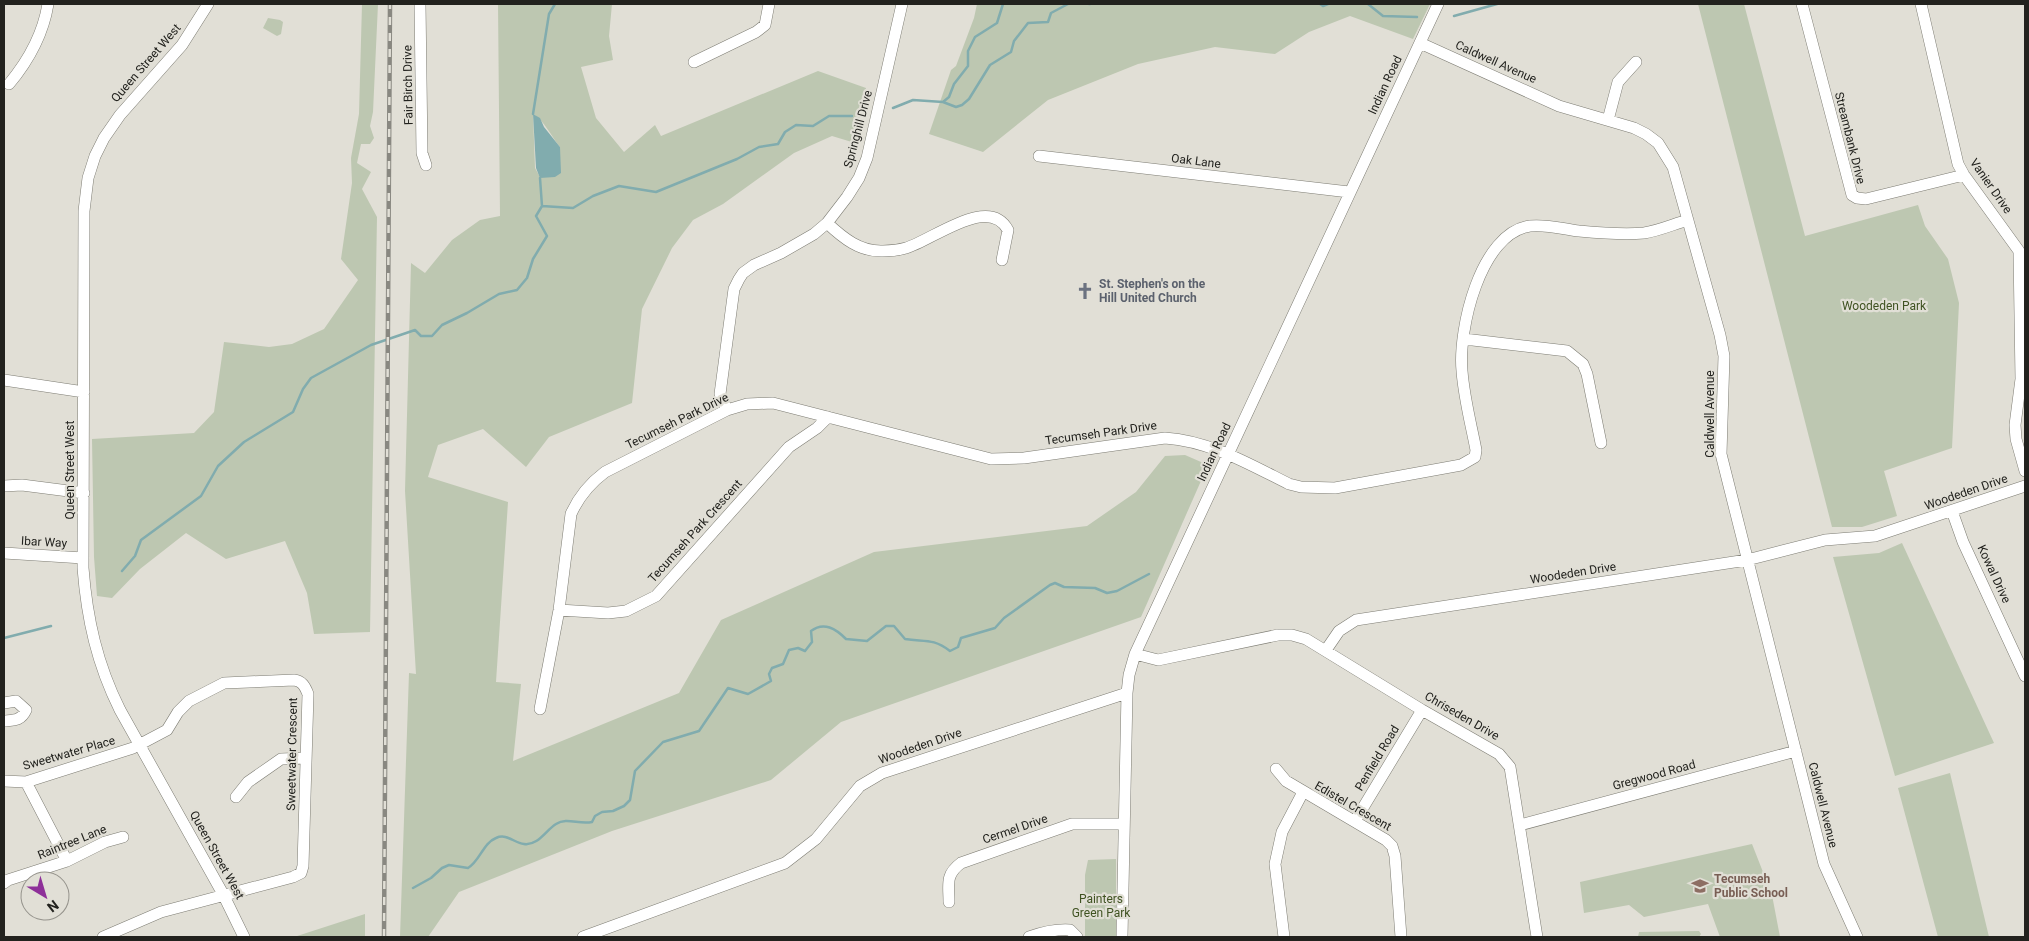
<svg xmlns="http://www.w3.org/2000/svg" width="2029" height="941" font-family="Roboto,sans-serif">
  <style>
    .green { fill: #bdc7b1; fill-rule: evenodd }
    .water { fill: #81acae }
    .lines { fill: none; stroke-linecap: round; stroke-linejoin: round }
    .stream { stroke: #81acae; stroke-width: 2.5 }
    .minor-casing { stroke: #7d7c73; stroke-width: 12 }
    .minor { stroke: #fff; stroke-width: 11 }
    .rail-casing { stroke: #898881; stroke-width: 4.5 }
    .rail { stroke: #e1dfd6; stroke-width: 2.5; stroke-dasharray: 8; stroke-linecap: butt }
    .labels { text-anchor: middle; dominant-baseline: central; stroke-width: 4.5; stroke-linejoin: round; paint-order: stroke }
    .street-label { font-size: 12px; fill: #22221e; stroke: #e1dfd6 }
    .worship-label { font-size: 12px; font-weight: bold; fill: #5b616d; stroke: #e1dfd6; text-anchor: start }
    .park-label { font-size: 12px; fill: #3f5221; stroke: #e1dfd6 }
    .education-label { font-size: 12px; font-weight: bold; fill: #785e54; stroke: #e1dfd6; text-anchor: start }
  </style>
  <rect width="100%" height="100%" fill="#e1dfd6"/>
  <path class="green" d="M 362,4 L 378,4 L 373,112 L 370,126 L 374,138 L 370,144 L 361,144 L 357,163 L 371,172 L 362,189 L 377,217 L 370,632 L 314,634 L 307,593 L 285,541 L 226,559 L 186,533 L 140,569 L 112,598 L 97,596 L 94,557 L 92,439 L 194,433 L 214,412 L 224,342 L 269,347 L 292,344 L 324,329 L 358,280 L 341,259 L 352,183 L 351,158 L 359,114 Z
    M 498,4 L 612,4 L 609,36 L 613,60 L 581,67 L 596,118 L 624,152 L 655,125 L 661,136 L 818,71 L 866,88 L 855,143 L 832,136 L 794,153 L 723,204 L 693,220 L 672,248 L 642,309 L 632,403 L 549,437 L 526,467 L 483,429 L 438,445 L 428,477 L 508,502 L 496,682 L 521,684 L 513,761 L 679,693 L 721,620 L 874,552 L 1087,526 L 1136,492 L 1165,456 L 1185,455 L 1208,465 L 1141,617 L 841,722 L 771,780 L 612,831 L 459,892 L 428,937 L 400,937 L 409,673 L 416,674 L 405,491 L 411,263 L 425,273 L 452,240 L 480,220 L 500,216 ZM 533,114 C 544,120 551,136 560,147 L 555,177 L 540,177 L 535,168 Z
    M 977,4 L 1430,4 L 1413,39 L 1350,16 L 1309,32 L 1275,54 L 1215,47 L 1138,64 L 1048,100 L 983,152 L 929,134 L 951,70 L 956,66 L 974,18 Z
    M 1698,4 L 1744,4 L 1805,236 L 1918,205 L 1925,226 L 1948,259 L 1959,303 L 1952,448 L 1884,471 L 1897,516 L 1862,527 L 1832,527 Z
    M 268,18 L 280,20 L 283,22 L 281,34 L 277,36 L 263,28 Z
    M 1902,543 L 1994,743 L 1895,776 L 1833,557 L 1879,553 Z
    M 1950,773 L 1989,937 L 1938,937 L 1898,788 Z
    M 1752,844 L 1772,895 L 1780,937 L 1720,937 L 1708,904 L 1644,917 L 1629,905 L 1584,913 L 1580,882 Z
    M 1116,859 L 1116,937 L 1085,937 L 1085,875 L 1088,860 Z
    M 365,914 L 365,937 L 294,937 Z
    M 1699,931 L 1701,934 L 1699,937 L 1638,937 L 1639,932 Z"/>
  <path class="water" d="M 533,114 L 540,118 L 544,127 L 560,147 L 561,173 L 555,177 L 540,178 L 536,168 Z"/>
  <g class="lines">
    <path class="stream" d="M 1089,4 L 1090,4
      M 1320,4 L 1323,6 L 1328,4
      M 1368,4 L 1383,16 L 1417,17
      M 1454,16 L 1497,4
      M 943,102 L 956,107 L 962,105 L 969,99 L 990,65 L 1011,52 L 1014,41 L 1028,23 L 1048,22 L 1051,13 L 1068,4
      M 893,108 L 913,100 L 943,102 L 949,97 L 954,84 L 968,66 L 968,51 L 975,37 L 997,23 L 1003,4
      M 533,114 L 549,14 L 555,4
      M 540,178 L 542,206
      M 122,571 L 135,556 L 141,540 L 201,496 L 218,466 L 244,442 L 293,412 L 303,389 L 311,378 L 371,345 L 415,330 L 421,336 L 432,336 L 442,325 L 467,313 L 499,294 L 517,290 L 527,278 L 533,259 L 547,236 L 536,216 L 542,206 L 573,208 L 593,196 L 619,186 L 656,192 L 737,159 L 759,147 L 778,144 L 785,132 L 796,125 L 813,126 L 829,116 L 852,116
      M 4,638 L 51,626
      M 413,888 L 431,878 L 442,868 L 449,865 L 468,868 C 480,861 483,843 496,838 C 507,833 514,843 524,844 C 538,846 546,830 556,824 C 567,817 579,825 592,822 L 595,816 L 602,812 L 613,811 L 624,806 L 630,800 L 635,771 L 663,742 L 699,731 L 728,688 L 748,694 L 771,681 L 769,674 L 772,668 L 783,664 L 789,650 L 798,648 L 805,651 L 812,642 L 811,631 C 824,621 836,629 846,639 L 867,641 L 886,626 L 894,626 L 905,639 C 925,642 933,638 950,651 L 958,647 L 961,638 L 995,628 L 1004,618 L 1050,585 L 1055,583 L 1064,587 L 1095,588 L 1107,593 L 1117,591 L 1149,574"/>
    <g class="minor-casing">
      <path id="minor" d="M 208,4 L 182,45 L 120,115 L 104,138 L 95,156 L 88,178 L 84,211 L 83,568 C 87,619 97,664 120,710 L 223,894 L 244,937
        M 420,4 L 422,153 L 426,165
        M 1802,4 L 1852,195 L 1857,198 L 1866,199 L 1964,175
        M 1921,4 L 1958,164 L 1964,175 L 2019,251 L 2021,379 L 2015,425 L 2016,439 L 2025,471
        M 1420,43 L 1559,106 L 1634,128 L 1646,134 L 1658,143 L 1673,167 L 1720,335 L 1724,356 L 1721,454 L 1824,864 L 1857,937
        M 694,62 L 756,32 L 765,25 L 769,4
        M 9,84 C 29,60 43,35 48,4
        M 1608,120 L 1618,82 L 1636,62
        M 1039,156 L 1349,192
        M 827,223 C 843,238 860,252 883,251 C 891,251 899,250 906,248 C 933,240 989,194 1008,230 L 1002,260
        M 1464,339 L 1567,351 L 1583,364 L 1587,374 L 1601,443
        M 4,380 L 84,392
        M 727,410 L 720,394 L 734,289 L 739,279 L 743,273 L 754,265 L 781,253 L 814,234 L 827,223 L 847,197 L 859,178 L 867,158 L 902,4
        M 4,486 L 22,485 L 84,493
        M 1952,511 L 1963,542 L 2025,676
        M 4,553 L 83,558
        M 559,610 L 608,613 L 626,611 L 656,596 L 789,447 L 817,428 L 828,417
        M 1326,650 L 1339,631 L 1356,620 L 1747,560 L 1825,540 L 1875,536 L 2025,486
        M 1135,654 L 1158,660 L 1278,635 L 1292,635 L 1306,639 L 1422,710 L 1499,754 L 1510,767 L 1537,937
        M 4,703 L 16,701 L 26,710 C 21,721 14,720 4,721
        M 540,709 L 559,610 L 571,514 C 579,496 589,484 605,472 L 727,410 L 747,404 L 773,403 L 991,459 L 1024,458 L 1165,438 C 1210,441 1249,464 1289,484 L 1301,487 L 1335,488 L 1461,465 L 1475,457 L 1476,450 C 1471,424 1464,398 1462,371 C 1458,330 1480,233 1530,226 C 1546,224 1563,229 1579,231 C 1600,233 1623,235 1644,233 C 1658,231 1674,224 1688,220
        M 1276,769 L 1286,781 L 1386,840 L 1392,846 L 1395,856 L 1401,937
        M 4,781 L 26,782 L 133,748 L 167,730 L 178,712 L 189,701 L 224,683 L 294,680 C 302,681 305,686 308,694 L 303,866 L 301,873 L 293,877 L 161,912 L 103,937
        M 26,782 L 67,861
        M 236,797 L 248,782 L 281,759 L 306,758
        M 1355,821 L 1422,710
        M 1520,825 L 1796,751
        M 4,883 L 8,880 L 67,861 L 105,842 L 123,837
        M 949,902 C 949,884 945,875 961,863 L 1072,824 L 1124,824
        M 583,937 L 785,863 L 816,839 L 860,786 L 882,773 L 1127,693
        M 1029,937 C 1043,932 1055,929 1070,930 L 1077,937
        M 1122,937 L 1127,693 L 1129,675 L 1135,654 L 1438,4
        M 1284,937 L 1275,864 L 1282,832 L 1303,792"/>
    </g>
    <use href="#minor" class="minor"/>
    <g class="rail-casing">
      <path id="rail" d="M 384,937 L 390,4"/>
    </g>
    <use href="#rail" class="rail"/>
  </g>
  <defs>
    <g id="church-bare" transform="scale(1.35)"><path d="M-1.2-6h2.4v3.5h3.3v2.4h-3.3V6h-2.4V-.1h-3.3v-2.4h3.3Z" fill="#6b7280" stroke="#e1dfd6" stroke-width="2.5" paint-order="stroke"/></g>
    <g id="school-bare" transform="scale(1.35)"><path d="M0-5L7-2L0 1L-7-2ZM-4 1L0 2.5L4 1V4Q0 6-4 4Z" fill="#8d6e63" stroke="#e1dfd6" stroke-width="2.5" paint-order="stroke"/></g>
  </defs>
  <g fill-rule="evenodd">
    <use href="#church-bare" x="1085" y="291"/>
    <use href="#school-bare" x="1700" y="886"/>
  </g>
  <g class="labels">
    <g class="street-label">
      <text transform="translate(1496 62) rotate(24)">Caldwell Avenue</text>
      <text transform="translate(146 63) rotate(-49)">Queen Street West</text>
      <text transform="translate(408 85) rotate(-91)">Fair Birch Drive</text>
      <text transform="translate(1385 85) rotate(-65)">Indian Road</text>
      <text transform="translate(858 129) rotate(-75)">Springhill Drive</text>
      <text transform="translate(1850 138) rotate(76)">Streambank Drive</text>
      <text transform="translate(1196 161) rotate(7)">Oak Lane</text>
      <text transform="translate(1991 186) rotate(55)">Vanier Drive</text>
      <text transform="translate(1710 414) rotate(-90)">Caldwell Avenue</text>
      <text transform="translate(677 421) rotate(-26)">Tecumseh Park Drive</text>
      <text transform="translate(1101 433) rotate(-8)">Tecumseh Park Drive</text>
      <text transform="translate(1214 452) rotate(-65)">Indian Road</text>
      <text transform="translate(70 470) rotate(-90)">Queen Street West</text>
      <text transform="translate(1966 492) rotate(-19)">Woodeden Drive</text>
      <text transform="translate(695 531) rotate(-48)">Tecumseh Park Crescent</text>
      <text transform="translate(44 542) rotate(3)">Ibar Way</text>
      <text transform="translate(1573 573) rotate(-9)">Woodeden Drive</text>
      <text transform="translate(1994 574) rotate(65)">Kowal Drive</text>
      <text transform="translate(1462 716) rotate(30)">Chriseden Drive</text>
      <text transform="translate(920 746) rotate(-19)">Woodeden Drive</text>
      <text transform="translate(69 753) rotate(-16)">Sweetwater Place</text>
      <text transform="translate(292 754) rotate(-89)">Sweetwater Crescent</text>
      <text transform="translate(1377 758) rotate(-59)">Penfield Road</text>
      <text transform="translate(1654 775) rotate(-15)">Gregwood Road</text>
      <text transform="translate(1823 805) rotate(76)">Caldwell Avenue</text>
      <text transform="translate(1353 806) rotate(30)">Edistel Crescent</text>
      <text transform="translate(1015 829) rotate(-19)">Cermel Drive</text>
      <text transform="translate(72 842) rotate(-22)">Raintree Lane</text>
      <text transform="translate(217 855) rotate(61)">Queen Street West</text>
    </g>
    <g class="worship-label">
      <text x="1099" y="284">St. Stephen's on the<tspan x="1099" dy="14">Hill United Church</tspan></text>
    </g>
    <g class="park-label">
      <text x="1884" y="306">Woodeden Park</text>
      <text x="1101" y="899">Painters<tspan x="1101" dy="14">Green Park</tspan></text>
    </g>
    <g class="education-label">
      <text x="1714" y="879">Tecumseh<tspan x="1714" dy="14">Public School</tspan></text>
    </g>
  </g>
  <rect width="2029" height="941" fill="none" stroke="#22221e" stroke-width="10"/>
  <g transform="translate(45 896) rotate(142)"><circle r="24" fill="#e1dfd6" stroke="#95938c"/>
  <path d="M0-4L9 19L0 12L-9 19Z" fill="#8e3099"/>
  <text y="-8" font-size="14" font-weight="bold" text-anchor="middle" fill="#22221e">N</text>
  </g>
</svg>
